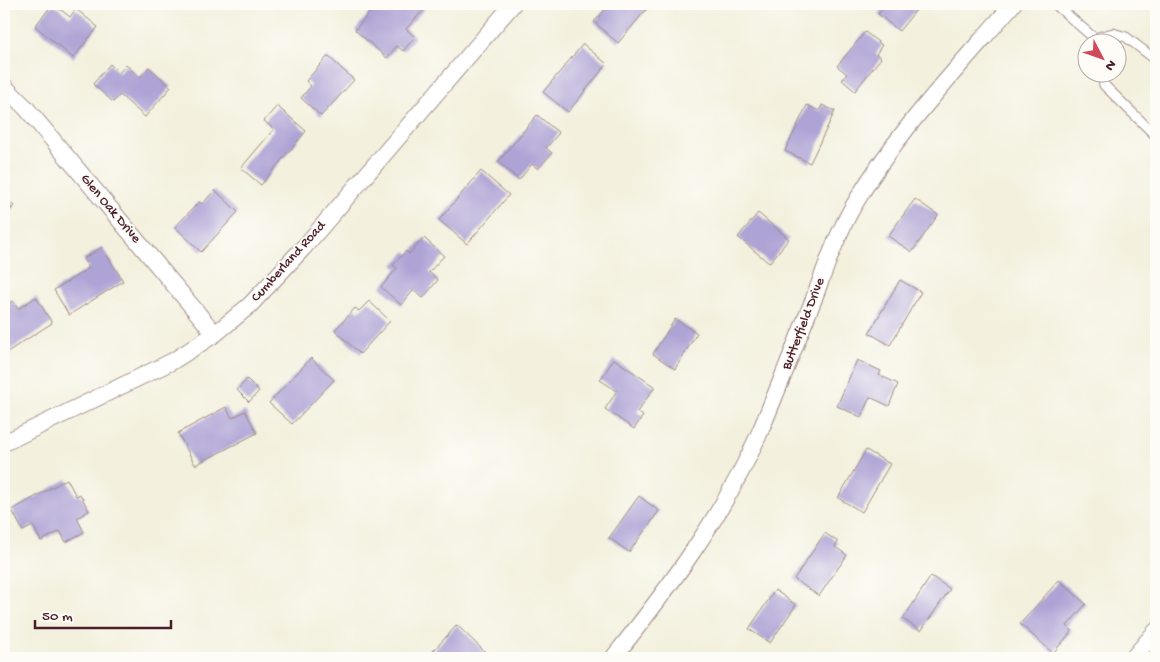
<svg xmlns="http://www.w3.org/2000/svg" width="1160" height="662" font-family="'Gochi Hand',sans-serif">
  <style>
    .building { fill: #aea3d5 }
    .lines { fill: none; stroke-linecap: round; stroke-linejoin: round }
    .lane-casing { stroke: #9e8884; stroke-width: 11 }
    .street-casing { stroke: #9e8884; stroke-width: 18 }
    .lane { stroke: #fff; stroke-width: 9 }
    .street { stroke: #fff; stroke-width: 16 }
    .labels { text-anchor: middle; dominant-baseline: central; stroke-width: 4; stroke-linejoin: round; paint-order: stroke }
    .street-label { font-size: 14px; fill: #4a1f2b; stroke: #fdfcf7 }
  </style>
  <rect width="100%" height="100%" fill="#fdfcf7"/>
  <filter id="ink" filterUnits="userSpaceOnUse"><feTurbulence type="fractalNoise" baseFrequency=".02" numOctaves="2"/><feDisplacementMap in="SourceGraphic" scale="10" xChannelSelector="R" yChannelSelector="G"/><feConvolveMatrix kernelMatrix="1 2 1 2 8 2 1 2 1" color-interpolation-filters="sRGB"/></filter>
  <filter id="wash" filterUnits="userSpaceOnUse"><feTurbulence type="fractalNoise" baseFrequency=".0096" numOctaves="4" result="noise"/><feDisplacementMap in="SourceGraphic" scale="20" xChannelSelector="R" yChannelSelector="G"/><feGaussianBlur stdDeviation="1.12" result="paint"/><feColorMatrix in="noise" values="0 0 0 0 0 0 0 0 0 0 0 0 0 0 0 0 0 1.4 0 .05"/><feComposite in="paint" operator="in"/></filter>
  <g filter="url(#wash)">
    <rect width="100%" height="100%" fill="#f3f0dd"/>
    <g id="blocks">
      <path class="building" d="M 53,4 L 70,17 L 76,9 L 98,27 L 73,58 L 35,26 Z
        M 362,4 L 391,4 L 395,7 L 398,4 L 429,4 L 406,29 L 415,37 L 403,51 L 397,46 L 387,58 L 355,30 L 371,11 Z
        M 610,4 L 651,4 L 618,43 L 594,22 Z
        M 887,4 L 921,4 L 899,31 L 878,14 Z
        M 865,32 L 882,45 L 876,54 L 881,58 L 855,91 L 842,80 L 847,74 L 837,66 Z
        M 583,44 L 607,64 L 568,112 L 543,92 Z
        M 328,56 L 354,80 L 321,116 L 301,98 L 311,86 L 306,81 Z
        M 110,64 L 119,73 L 126,65 L 140,77 L 149,67 L 171,87 L 145,117 L 120,95 L 113,102 L 93,84 Z
        M 807,105 L 819,111 L 822,105 L 835,111 L 810,163 L 785,151 Z
        M 277,106 L 306,131 L 261,185 L 241,168 L 274,129 L 264,121 Z
        M 537,115 L 559,133 L 546,148 L 552,153 L 538,169 L 532,164 L 519,180 L 498,162 Z
        M 481,171 L 509,195 L 467,244 L 439,220 Z
        M 215,190 L 238,212 L 201,252 L 175,227 L 199,202 L 202,204 Z
        M 4,197 L 14,206 L 4,217 Z
        M 915,199 L 938,215 L 912,252 L 888,236 Z
        M 758,213 L 789,239 L 769,263 L 738,237 Z
        M 424,238 L 444,256 L 429,272 L 438,280 L 423,298 L 414,290 L 401,305 L 381,287 L 397,268 L 393,265 L 406,251 L 409,254 Z
        M 102,247 L 123,281 L 69,315 L 54,290 L 89,268 L 83,259 Z
        M 900,280 L 921,292 L 890,345 L 869,333 Z
        M 36,297 L 52,323 L 4,354 L 4,306 L 13,301 L 18,309 Z
        M 369,301 L 390,321 L 360,354 L 335,330 L 355,308 L 359,311 Z
        M 675,319 L 697,333 L 675,369 L 653,354 Z
        M 311,358 L 334,380 L 292,424 L 269,403 Z
        M 614,359 L 655,387 L 637,412 L 643,416 L 634,429 L 605,409 L 617,391 L 600,380 Z
        M 857,360 L 881,371 L 879,375 L 898,384 L 889,406 L 870,397 L 861,417 L 837,406 Z
        M 247,379 L 259,391 L 249,402 L 237,390 Z
        M 226,407 L 232,418 L 245,411 L 257,433 L 195,465 L 178,433 Z
        M 866,450 L 890,464 L 862,512 L 838,498 Z
        M 67,479 L 76,496 L 80,494 L 89,511 L 77,518 L 84,532 L 66,542 L 60,531 L 41,541 L 33,526 L 23,531 L 12,510 Z
        M 639,496 L 659,511 L 629,552 L 609,538 Z
        M 825,533 L 838,542 L 835,547 L 847,555 L 819,596 L 794,579 Z
        M 931,576 L 950,589 L 921,631 L 903,619 Z
        M 1059,580 L 1086,604 L 1067,626 L 1072,631 L 1053,653 L 1020,624 Z
        M 775,590 L 796,605 L 770,643 L 749,629 Z
        M 457,625 L 486,653 L 481,658 L 441,658 L 433,651 Z"/>
    </g>
  </g>
  <g filter="url(#ink)">
    <use href="#blocks" fill-opacity="0" stroke="#9e8884" stroke-width="1"/>
    <g class="lines">
      <g class="lane-casing">
        <path id="lane" d="M 1055,4 L 1094,38 L 1095,42
          M 1094,38 L 1113,33 L 1126,37 L 1156,60
          M 1102,72 L 1104,85 L 1156,136"/>
      </g>
      <g class="street-casing">
        <path id="street" d="M 4,86 L 26,108 L 215,334
          M 4,443 L 173,361 L 215,334 L 250,305 L 305,246 L 513,4
          M 613,658 C 668,589 723,516 759,434 C 778,390 795,345 813,301 C 825,269 837,234 854,205 C 897,131 958,68 1013,4
          M 1133,658 L 1156,631"/>
      </g>
      <use href="#lane" class="lane"/>
      <use href="#street" class="street"/>
    </g>
  </g>
  <g class="labels">
    <g class="street-label">
      <text transform="translate(110 209) rotate(50)">Glen Oak Drive</text>
      <text transform="translate(289 262) rotate(-48)">Cumberland Road</text>
      <text transform="translate(804 324) rotate(-69)">Butterfield Drive</text>
    </g>
  </g>
  <rect width="1160" height="662" fill="none" stroke="#fdfcf7" stroke-width="20"/>
  <g transform="translate(1102 58) rotate(131)"><circle r="24" fill="#fdfcf7" stroke="#b5a4a5"/>
  <path d="M0-4L9 19L0 12L-9 19Z" fill="#d1495b"/>
  <text y="-8" font-size="14" font-weight="bold" text-anchor="middle" fill="#4a1f2b">N</text>
  </g>
  <path d="M35 620v8h136v-8" fill="none" stroke="#4a1f2b" stroke-width="2.5"/>
  <text x="42" y="620" font-size="15" fill="#4a1f2b" stroke="#fdfcf7" stroke-width="4" paint-order="stroke">50 m</text>
</svg>
